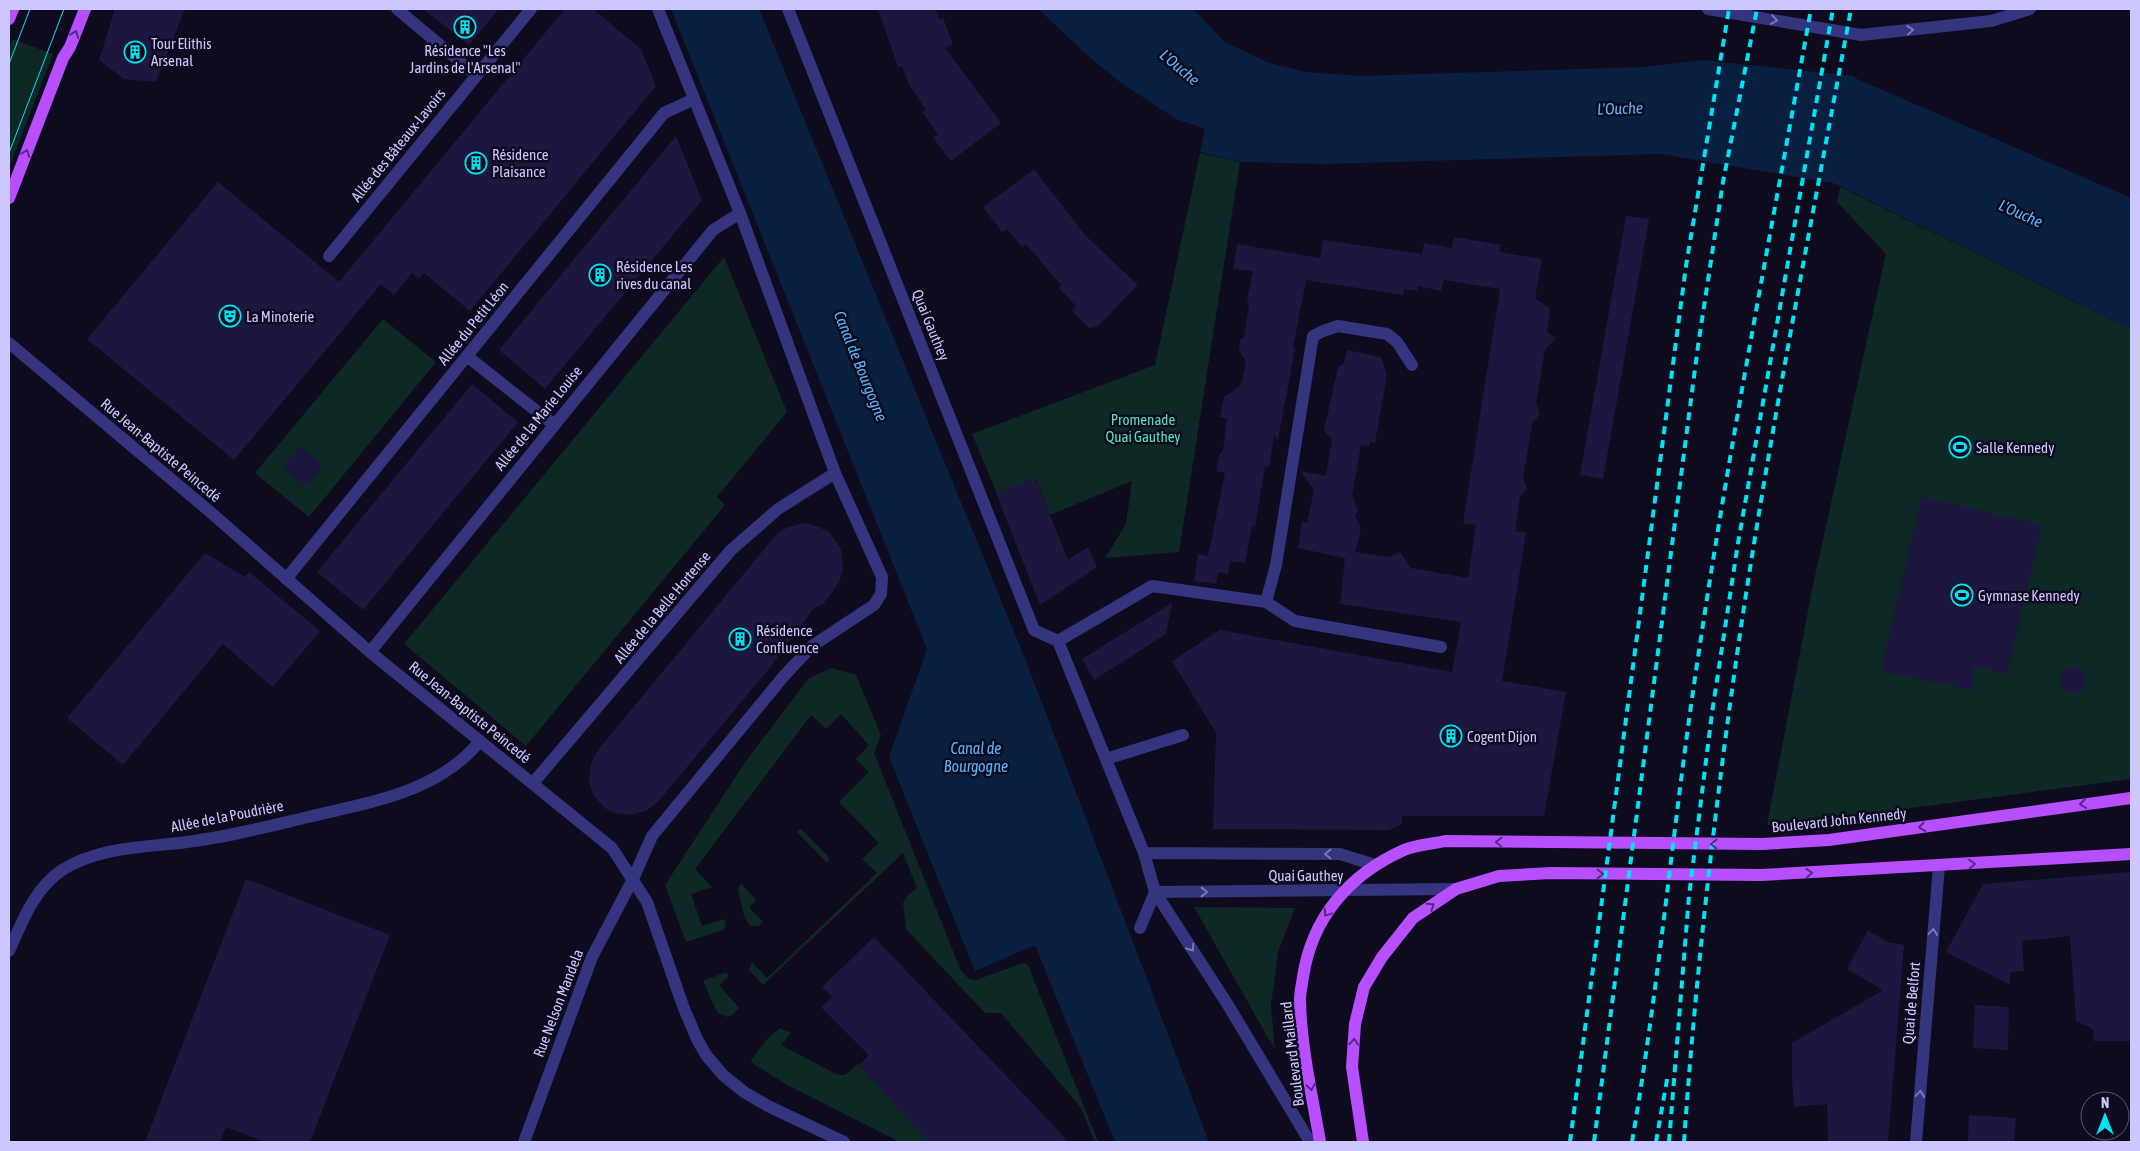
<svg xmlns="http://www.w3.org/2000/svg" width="2140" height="1151" font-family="'Asap Condensed',sans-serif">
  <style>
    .green { fill: #0e2826 }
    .water { fill: #091f3f }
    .building { fill: #1d163f }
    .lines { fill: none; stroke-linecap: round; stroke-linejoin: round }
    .minor { stroke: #34347f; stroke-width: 12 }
    .major { stroke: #b74fff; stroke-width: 12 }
    .tram { stroke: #00e4f3; stroke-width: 1 }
    .rail { stroke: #00e4f3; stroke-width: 4; stroke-dasharray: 8 6; stroke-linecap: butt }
    .oneway { stroke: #7877b9 }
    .oneway2 { stroke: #5a2a83 }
    .labels { text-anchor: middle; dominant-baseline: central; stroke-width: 5; stroke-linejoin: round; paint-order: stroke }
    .poi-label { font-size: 15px; fill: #ccc8ff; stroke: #0e0b1e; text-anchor: start }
    .street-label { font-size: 15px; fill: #ccc8ff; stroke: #0e0b1e }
    .park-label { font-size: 15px; fill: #51e2b8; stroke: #0e0b1e }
    .water-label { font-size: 16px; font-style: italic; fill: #56b7ff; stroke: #0e0b1e }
  </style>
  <rect width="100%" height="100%" fill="#0e0b1e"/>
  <path class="green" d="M 12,39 L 53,54 L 9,168 L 9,48 Z
    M 1200,153 L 1240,162 L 1179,552 L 1105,558 L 1126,524 L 1132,481 L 1050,515 L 1036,479 L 997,494 L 972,434 L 1155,365 Z
    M 1840,187 L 2131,329 L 2131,779 L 1784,825 L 1767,825 L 1813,585 L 1886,254 L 1837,202 Z
    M 724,257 L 787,412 L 717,497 L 725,505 L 526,746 L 404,644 Z
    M 383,319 L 436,362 L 309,517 L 255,473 Z
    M 832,668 L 856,675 L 881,735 L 874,753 L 961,971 L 969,979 L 976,980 L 1023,963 L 1028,965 L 1098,1142 L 1095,1142 L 1081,1108 L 1001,1013 L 985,1013 L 906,929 L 903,903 L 907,896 L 917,888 L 903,853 L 763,985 L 749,970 L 752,962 L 767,978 L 877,873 L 862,859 L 879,843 L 839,802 L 869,772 L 856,759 L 869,745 L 841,714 L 826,729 L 811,715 L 695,869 L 712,887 L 691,894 L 702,926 L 724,919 L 726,926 L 723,930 L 686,942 L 665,885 L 746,761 L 809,678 Z
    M 801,829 L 828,856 L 829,860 L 827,863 L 797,832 Z
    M 741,883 L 756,900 L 749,907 L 763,922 L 758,926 L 750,926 L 744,916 L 738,889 Z
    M 1194,907 L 1295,908 L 1278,952 L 1271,1006 L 1275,1050 Z
    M 726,972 L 729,976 L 719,985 L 739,1008 L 732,1015 L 727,1017 L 717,1012 L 703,981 Z
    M 780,1028 L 791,1033 L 781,1045 L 838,1075 L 845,1075 L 859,1063 L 932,1142 L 900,1142 L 787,1085 L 752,1063 L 751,1060 L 768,1038 Z"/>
  <path class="water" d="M 671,9 L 759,9 L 1026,661 L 1209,1142 L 1115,1142 L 1035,945 L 975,971 L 889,757 L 927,649 Z
    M 1038,9 L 1193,9 L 1225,42 L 1269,63 L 1306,72 L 1361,76 L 1645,67 L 1703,60 L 1854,76 L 1855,78 L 2131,198 L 2131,329 L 1833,183 L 1661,154 L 1328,164 L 1241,162 L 1200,152 L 1205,129 L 1176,119 L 1117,80 L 1085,53 Z"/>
  <path class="building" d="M 115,9 L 185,9 L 156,82 L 124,79 L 99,60 Z
    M 423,9 L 499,9 L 469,45 Z
    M 565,9 L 593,9 L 641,49 L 656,86 L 470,311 L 424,273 L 419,279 L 412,273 L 394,295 L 381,284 L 234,460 L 87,339 L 218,182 L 339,282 Z
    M 878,9 L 935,9 L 940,20 L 943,18 L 953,44 L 945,48 L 1001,123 L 951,161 L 933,138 L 938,134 L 922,112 L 926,110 L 910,86 L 902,66 L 898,67 Z
    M 676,136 L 702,200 L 545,389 L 499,350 Z
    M 1034,169 L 1085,235 L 1138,285 L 1098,326 L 1089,328 L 1072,311 L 1076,306 L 1059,288 L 1061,285 L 1026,244 L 1022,247 L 1007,229 L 1002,232 L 983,207 Z
    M 1626,216 L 1649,219 L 1603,479 L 1580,475 Z
    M 1454,237 L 1501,245 L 1499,252 L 1542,259 L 1535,298 L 1550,309 L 1547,332 L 1556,338 L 1545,349 L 1536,403 L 1540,414 L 1532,424 L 1523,478 L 1527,488 L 1520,497 L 1515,531 L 1526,533 L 1502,681 L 1566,692 L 1544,816 L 1402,816 L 1402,824 L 1389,830 L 1213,829 L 1216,733 L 1172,661 L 1220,630 L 1452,672 L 1461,622 L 1340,604 L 1345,558 L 1298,548 L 1302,522 L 1307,523 L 1314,490 L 1300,471 L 1326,476 L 1332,439 L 1324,431 L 1338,367 L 1344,363 L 1347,350 L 1381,357 L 1387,375 L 1375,443 L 1370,442 L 1369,446 L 1361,445 L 1352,496 L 1358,510 L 1355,515 L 1361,528 L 1355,552 L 1389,557 L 1400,552 L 1411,568 L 1468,578 L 1476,525 L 1463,523 L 1500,289 L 1444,280 L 1441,291 L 1418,286 L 1417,291 L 1404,289 L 1403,295 L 1306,280 L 1293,348 L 1295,348 L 1278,440 L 1274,435 L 1269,467 L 1265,466 L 1255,527 L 1252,526 L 1245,563 L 1230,561 L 1228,574 L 1218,572 L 1216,584 L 1194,581 L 1198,554 L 1208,556 L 1225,473 L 1216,471 L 1219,456 L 1223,450 L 1227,419 L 1220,417 L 1224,397 L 1241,385 L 1246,362 L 1239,350 L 1240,340 L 1244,337 L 1249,305 L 1247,301 L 1253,271 L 1233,269 L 1237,244 L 1320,258 L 1323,240 L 1422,254 L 1424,243 L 1452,248 Z
    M 472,384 L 518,422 L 363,610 L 317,572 Z
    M 300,447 L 323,466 L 306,486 L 283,467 Z
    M 1035,478 L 1068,560 L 1088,547 L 1097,567 L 1040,605 L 996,493 Z
    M 1922,497 L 2042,525 L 2007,674 L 1973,666 L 1973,690 L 1881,671 Z
    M 805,523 L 819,527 L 829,532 L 841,549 L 843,569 L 840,580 L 834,590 L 823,604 L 814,608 L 768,670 L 658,802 L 646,811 L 630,815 L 615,813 L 605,808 L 593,795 L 589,781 L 591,763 L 597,751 L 776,535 L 788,527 Z
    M 205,553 L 245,577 L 249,572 L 320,631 L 273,687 L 223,644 L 123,765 L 67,718 Z
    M 1172,603 L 1166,634 L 1094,680 L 1082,659 Z
    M 2073,666 L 2084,673 L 2086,687 L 2074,695 L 2061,688 L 2061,673 Z
    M 2130,872 L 2131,887 L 2131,1041 L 2094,1041 L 2093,1029 L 2076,1021 L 2070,936 L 2022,941 L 2024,971 L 2010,972 L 2010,985 L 1946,952 L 1983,884 Z
    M 246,879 L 390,935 L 310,1142 L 265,1142 L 226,1127 L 220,1142 L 145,1142 Z
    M 1868,930 L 1887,942 L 1904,945 L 1888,1142 L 1828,1142 L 1827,1104 L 1794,1107 L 1792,1079 L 1792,1043 L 1883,990 L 1847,969 Z
    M 874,937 L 1034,1105 L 1069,1142 L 929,1142 L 859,1065 L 869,1055 L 821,1007 L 832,997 L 822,987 Z
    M 1975,1005 L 2009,1007 L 2008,1050 L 1973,1048 Z
    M 1969,1115 L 2016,1118 L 2014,1142 L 1968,1142 Z"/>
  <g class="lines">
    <path class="minor" d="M 397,9 L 476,75
      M 788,9 L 1034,630 L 1058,641 L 1144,853 L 1155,892 L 1228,1005 L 1310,1142
      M 1708,9 L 1861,35 L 1991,21 L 2030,9
      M 329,256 L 531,9
      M 9,343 L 208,510 L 370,652 L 612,848 L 647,902 L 683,1006 L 697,1039 L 706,1055 L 723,1075 L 744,1092 L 768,1106 L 844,1142
      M 468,357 L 553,424
      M 286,579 L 664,113 L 694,99
      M 1266,602 L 1276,565 L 1313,336 L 1323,331 L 1338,326 L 1387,334 L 1397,342 L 1412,365
      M 1058,641 L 1152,586 L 1266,602 L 1295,621 L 1441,647
      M 370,652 L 713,230 L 740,213
      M 1106,759 L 1183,735
      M 533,783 L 731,550 L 778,509 L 835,473
      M 1144,853 L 1340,854 L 1375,865
      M 1155,892 L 1456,889
      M 1140,928 L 1155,892
      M 9,951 C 22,922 34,889 62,870 C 102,845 149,848 194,841 C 232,836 270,826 308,817 C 369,802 438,793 480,741
      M 524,1142 L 592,957 L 633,879 L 652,836 L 783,677 L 812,646 L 874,605 L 881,594 L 882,577 L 835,473 L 740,213 L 658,9
      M 1916,1142 L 1939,866"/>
    <path class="major" d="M 9,19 L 13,9
      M 9,198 L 63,58 L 70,47 L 85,9
      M 1320,1142 C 1312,1095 1301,1047 1300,1000 C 1300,992 1302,984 1303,977 C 1312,917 1350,874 1404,850 C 1416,845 1432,844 1445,841 L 1763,844 L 1829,840 L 2131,798
      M 1363,1142 L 1352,1067 L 1355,1024 L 1364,987 L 1382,957 L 1413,918 L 1456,889 L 1499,876 L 1551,873 L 1761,875 L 2131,854"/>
    <path class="tram" d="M 9,64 L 30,9
      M 9,153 L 64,9"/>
    <path class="rail" d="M 1570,1142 L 1686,266 L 1729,9
      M 1594,1142 L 1698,346 L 1723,182 L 1757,9
      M 1632,1142 C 1660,979 1674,814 1699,651 C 1731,436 1773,222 1811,9
      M 1656,1142 L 1668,1074
      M 1669,1142 L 1689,896 L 1712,713 L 1738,543 L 1833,9
      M 1684,1142 C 1696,970 1716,798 1741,627 C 1772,420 1813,214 1851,9"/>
  </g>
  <defs><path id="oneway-chevron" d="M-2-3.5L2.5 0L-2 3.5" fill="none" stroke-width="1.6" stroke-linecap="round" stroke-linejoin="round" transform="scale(1.25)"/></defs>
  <g class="oneway">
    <use href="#oneway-chevron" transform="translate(1774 20) rotate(10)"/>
    <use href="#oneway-chevron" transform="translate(1910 30) rotate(-6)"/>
    <use href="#oneway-chevron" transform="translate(1328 854) rotate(-180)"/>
    <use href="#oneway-chevron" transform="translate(1204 892)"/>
    <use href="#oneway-chevron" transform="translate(1933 932) rotate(-85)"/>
    <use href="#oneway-chevron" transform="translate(1191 948) rotate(57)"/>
    <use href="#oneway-chevron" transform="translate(1920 1094) rotate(-85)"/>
  </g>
  <g class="oneway2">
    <use href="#oneway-chevron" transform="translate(75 34) rotate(-68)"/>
    <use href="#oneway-chevron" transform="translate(26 153) rotate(-69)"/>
    <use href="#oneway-chevron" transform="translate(2083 804) rotate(172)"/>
    <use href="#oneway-chevron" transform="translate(1922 827) rotate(172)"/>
    <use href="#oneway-chevron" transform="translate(1499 842) rotate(-179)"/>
    <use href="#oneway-chevron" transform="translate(1714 844) rotate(-179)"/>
    <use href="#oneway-chevron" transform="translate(1972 864) rotate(-4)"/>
    <use href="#oneway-chevron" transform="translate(1809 873) rotate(-3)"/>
    <use href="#oneway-chevron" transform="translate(1600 874) rotate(1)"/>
    <use href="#oneway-chevron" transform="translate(1431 906) rotate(-34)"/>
    <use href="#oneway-chevron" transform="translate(1327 913) rotate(124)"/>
    <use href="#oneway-chevron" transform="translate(1354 1042) rotate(-87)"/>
    <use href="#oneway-chevron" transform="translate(1311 1087) rotate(81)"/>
  </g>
  <defs>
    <g id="building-ring" transform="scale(1.125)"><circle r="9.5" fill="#0e0b1e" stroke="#00e4f3" stroke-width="1.5"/><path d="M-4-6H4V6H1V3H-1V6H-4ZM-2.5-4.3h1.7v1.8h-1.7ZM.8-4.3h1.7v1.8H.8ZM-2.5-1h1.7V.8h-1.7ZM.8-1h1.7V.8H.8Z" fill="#00e4f3"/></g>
    <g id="theatre-ring" transform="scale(1.125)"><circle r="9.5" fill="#0e0b1e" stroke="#00e4f3" stroke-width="1.5"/><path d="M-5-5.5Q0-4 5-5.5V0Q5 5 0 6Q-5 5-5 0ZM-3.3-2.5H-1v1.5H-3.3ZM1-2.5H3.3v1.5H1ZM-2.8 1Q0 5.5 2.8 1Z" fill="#00e4f3"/></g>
    <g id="stadium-ring" transform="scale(1.125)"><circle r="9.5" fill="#0e0b1e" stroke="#00e4f3" stroke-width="1.5"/><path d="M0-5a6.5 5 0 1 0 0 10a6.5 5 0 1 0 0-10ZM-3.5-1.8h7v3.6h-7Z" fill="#00e4f3"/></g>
  </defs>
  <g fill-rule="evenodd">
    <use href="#building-ring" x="465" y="27"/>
    <use href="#building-ring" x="135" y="52"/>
    <use href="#building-ring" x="476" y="163"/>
    <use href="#building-ring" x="600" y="275"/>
    <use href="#theatre-ring" x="230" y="316"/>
    <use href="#stadium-ring" x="1960" y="447"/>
    <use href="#stadium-ring" x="1962" y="595"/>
    <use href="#building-ring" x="740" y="639"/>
    <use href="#building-ring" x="1451" y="736"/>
  </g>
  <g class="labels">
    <g class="poi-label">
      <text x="151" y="43">Tour Elithis<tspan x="151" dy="17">Arsenal</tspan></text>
      <text x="465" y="50" text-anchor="middle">Résidence "Les<tspan x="465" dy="17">Jardins de l'Arsenal"</tspan></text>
      <text x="492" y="154">Résidence<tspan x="492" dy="17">Plaisance</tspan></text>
      <text x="616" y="266">Résidence Les<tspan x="616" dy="17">rives du canal</tspan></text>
      <text x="246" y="316">La Minoterie</text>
      <text x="1976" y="447">Salle Kennedy</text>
      <text x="1978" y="595">Gymnase Kennedy</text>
      <text x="756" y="630">Résidence<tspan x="756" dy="17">Confluence</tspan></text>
      <text x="1467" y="736">Cogent Dijon</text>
    </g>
    <g class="street-label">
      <text transform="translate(398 145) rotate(-51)">Allée des Bâteaux-Lavoirs</text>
      <text transform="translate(473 323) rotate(-51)">Allée du Petit Léon</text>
      <text transform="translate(931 325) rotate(68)">Quai Gauthey</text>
      <text transform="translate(538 418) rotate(-51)">Allée de la Marie Louise</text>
      <text transform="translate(161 450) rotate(40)">Rue Jean-Baptiste Peincedé</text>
      <text transform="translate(662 607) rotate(-50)">Allée de la Belle Hortense</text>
      <text transform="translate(470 712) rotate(39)">Rue Jean-Baptiste Peincedé</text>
      <text transform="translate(227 816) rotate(-11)">Allée de la Poudrière</text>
      <text transform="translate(1839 820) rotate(-6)">Boulevard John Kennedy</text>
      <text x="1306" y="875">Quai Gauthey</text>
      <text transform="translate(558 1003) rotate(-69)">Rue Nelson Mandela</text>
      <text transform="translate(1911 1003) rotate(-85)">Quai de Belfort</text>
      <text transform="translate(1292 1054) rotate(-97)">Boulevard Maillard</text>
    </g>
    <g class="park-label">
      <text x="1143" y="419">Promenade<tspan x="1143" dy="17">Quai Gauthey</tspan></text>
    </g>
    <g class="water-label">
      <text transform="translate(1180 67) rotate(40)">L'Ouche</text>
      <text transform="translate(1620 108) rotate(-2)">L'Ouche</text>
      <text transform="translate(2021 213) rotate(24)">L'Ouche</text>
      <text transform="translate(861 366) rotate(68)">Canal de Bourgogne</text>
      <text x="976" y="748">Canal de<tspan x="976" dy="18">Bourgogne</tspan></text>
    </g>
  </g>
  <rect width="2140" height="1151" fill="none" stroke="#ccc8ff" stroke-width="20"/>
  <g transform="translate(2105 1116)"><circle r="24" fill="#0e0b1e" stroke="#5a5778"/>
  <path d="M0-4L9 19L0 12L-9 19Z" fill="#00e4f3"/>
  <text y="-8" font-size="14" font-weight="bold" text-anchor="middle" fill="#ccc8ff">N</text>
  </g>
</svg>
